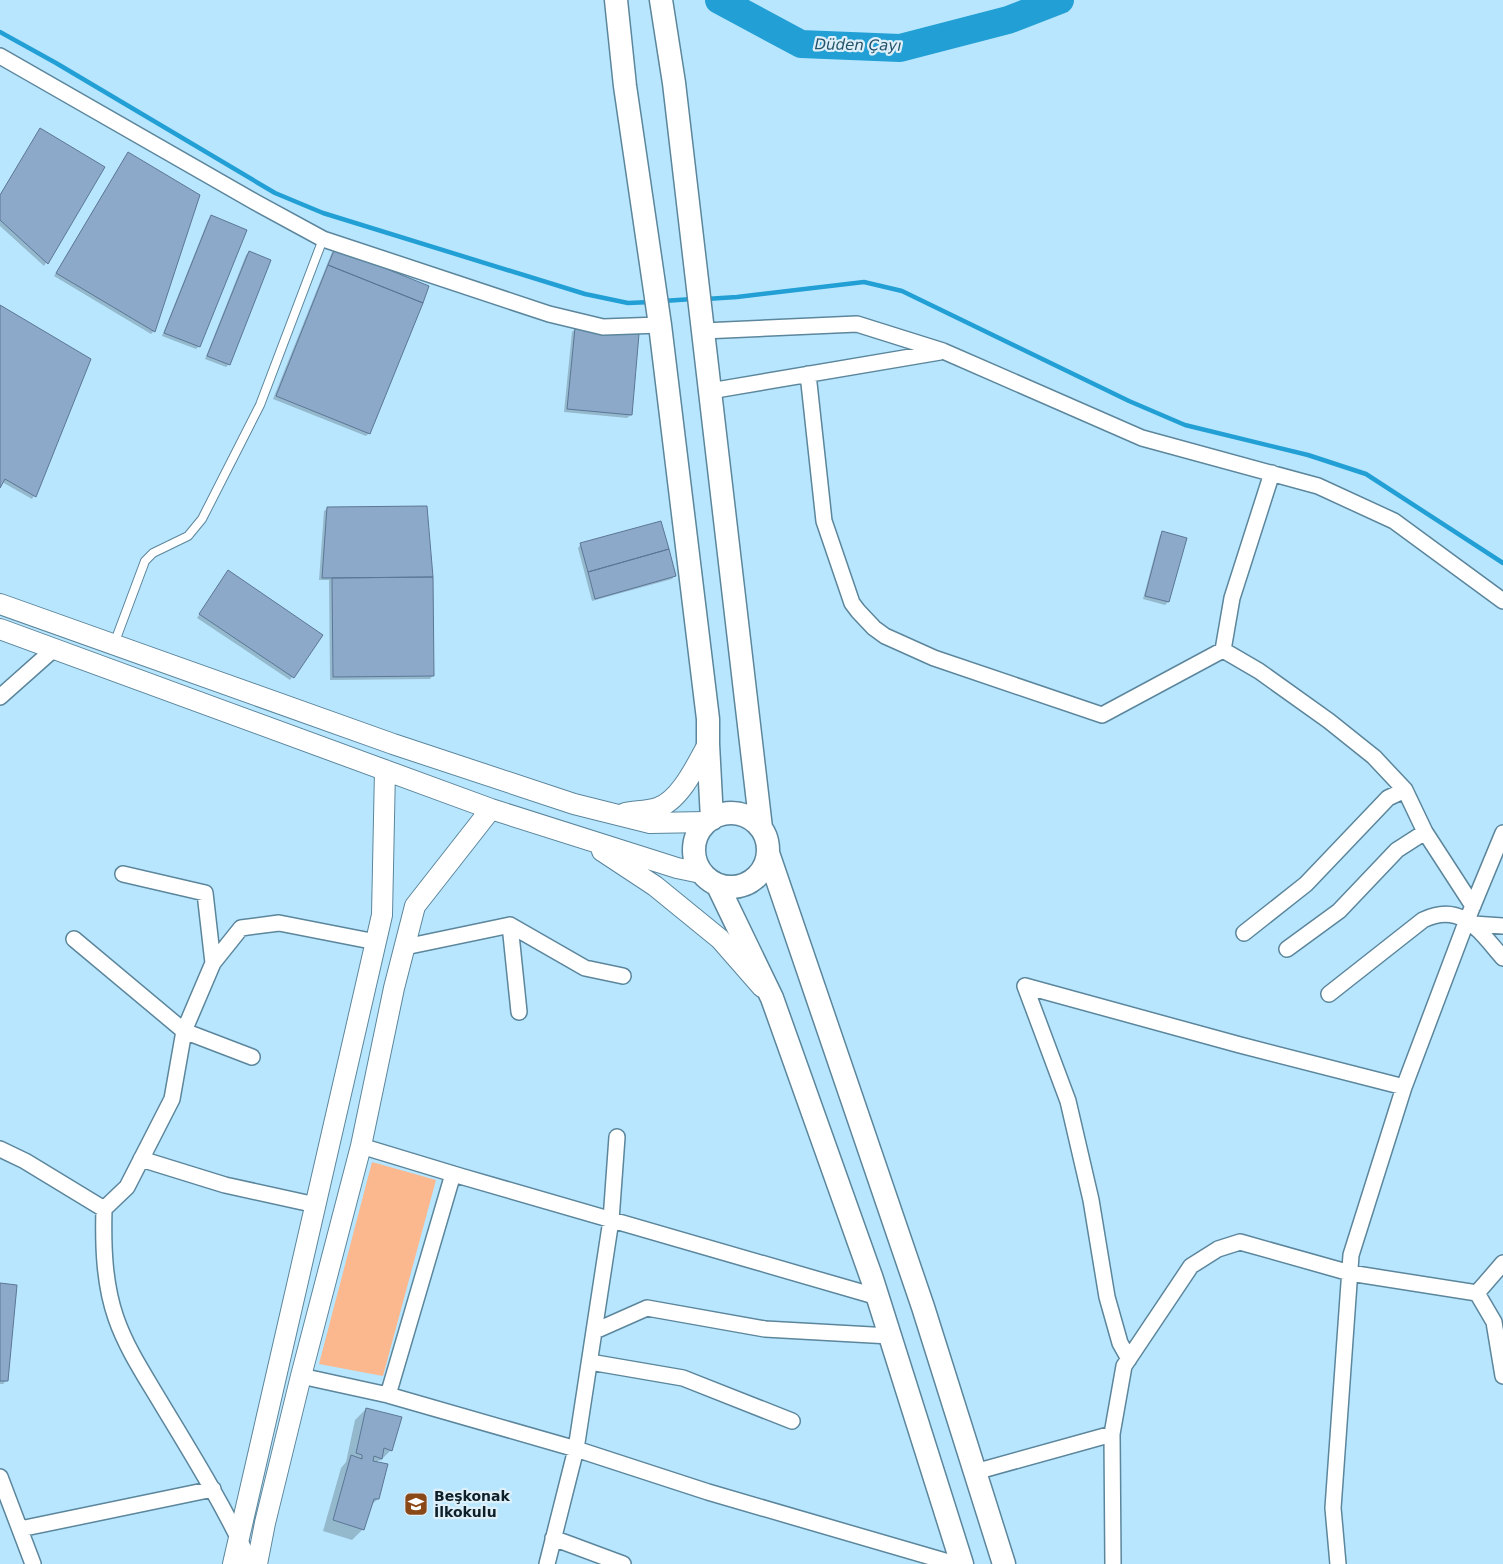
<svg xmlns="http://www.w3.org/2000/svg" width="1503" height="1564" font-family="'DejaVu Sans',sans-serif">
  <style>
    .green { fill: #fbb88e }
    .shadow { fill: #0003 }
    .lines { fill: none; stroke-linecap: round; stroke-linejoin: round }
    .stream { stroke: #229fd4; stroke-width: 4.5 }
    .river { stroke: #229fd4; stroke-width: 28 }
    .building { fill: #8ca9ca; stroke: #5c7796 }
    .lane-casing { stroke: #5b869c; stroke-width: 10 }
    .street-casing { stroke: #5b869c; stroke-width: 18 }
    .secondary-casing { stroke: #5b869c; stroke-width: 22 }
    .primary-casing { stroke: #5b869c; stroke-width: 25 }
    .lane { stroke: #fff; stroke-width: 8 }
    .street { stroke: #fff; stroke-width: 15 }
    .secondary { stroke: #fff; stroke-width: 20 }
    .primary { stroke: #fff; stroke-width: 22 }
    .labels { text-anchor: middle; dominant-baseline: central; stroke-width: 4.5; stroke-linejoin: round; paint-order: stroke }
    .poi-label { font-size: 14px; font-weight: bold; fill: #0d1f28; stroke: #ddeff9; text-anchor: start }
    .water-label { font-size: 15px; font-style: italic; fill: #25536a; stroke: #ddeff9 }
  </style>
  <rect width="100%" height="100%" fill="#b9e6ff"/>
  <path class="green" d="M 372,1162 L 436,1180 L 383,1376 L 319,1364 Z"/>
  <path class="shadow" d="M 40,130 L 103,168 L 44,266 L 0,226 L 0,195 Z
    M 125,157 L 199,196 L 154,331 L 151,334 L 54,276 Z
    M 211,217 L 199,346 L 196,349 L 162,336 L 208,220 Z
    M 336,249 L 369,433 L 366,436 L 273,399 L 332,252 Z
    M 249,252 L 229,364 L 226,367 L 205,359 L 246,255 Z
    M 0,307 L 90,359 L 34,496 L 32,499 L 2,482 L 0,485 Z
    M 575,329 L 631,415 L 627,418 L 564,412 L 572,332 Z
    M 328,508 L 432,577 L 433,675 L 430,679 L 330,680 L 329,580 L 319,580 L 324,511 Z
    M 1163,532 L 1185,538 L 1168,602 L 1165,605 L 1143,599 L 1160,535 Z
    M 581,544 L 675,575 L 672,579 L 592,601 L 578,548 Z
    M 225,575 L 321,635 L 290,680 L 197,618 Z
    M 0,1285 L 6,1381 L 3,1384 L 0,1384 Z
    M 366,1409 L 391,1450 L 380,1461 L 379,1460 L 376,1463 L 378,1499 L 370,1506 L 363,1529 L 352,1540 L 323,1531 L 341,1468 L 346,1462 L 355,1420 Z"/>
  <g class="lines">
    <path class="stream" d="M 0,32 L 56,63 L 275,193 L 323,213 L 585,294 L 628,303 L 651,302
      M 706,299 L 737,297 L 864,282 L 902,291 L 1129,401 L 1185,425 L 1308,455 L 1366,474 L 1503,563
      M 663,301 L 693,299"/>
    <path class="river" d="M 719,0 L 801,44 L 900,48 L 1008,20 L 1060,0"/>
  </g>
  <path class="building" d="M 40,128 L 105,167 L 48,264 L 0,220 L 0,195 Z
    M 128,152 L 200,195 L 155,332 L 56,273 Z
    M 211,215 L 247,230 L 200,347 L 164,333 Z
    M 335,248 L 429,286 L 423,303 L 328,265 Z
    M 249,251 L 271,260 L 230,365 L 207,356 Z
    M 328,265 L 423,303 L 370,434 L 276,396 Z
    M 0,305 L 91,359 L 36,497 L 5,479 L 0,488 Z
    M 575,328 L 639,334 L 632,415 L 567,409 Z
    M 427,506 L 433,577 L 322,578 L 327,507 Z
    M 661,521 L 669,549 L 588,572 L 580,543 Z
    M 1162,531 L 1187,538 L 1169,602 L 1145,596 Z
    M 669,549 L 676,576 L 595,599 L 588,572 Z
    M 228,570 L 323,635 L 294,678 L 199,614 Z
    M 433,577 L 434,676 L 333,677 L 332,578 Z
    M 0,1283 L 17,1285 L 8,1381 L 0,1381 Z
    M 366,1408 L 402,1417 L 392,1451 L 384,1448 L 382,1459 L 374,1456 L 373,1461 L 388,1464 L 379,1499 L 374,1499 L 364,1530 L 333,1520 L 351,1455 L 362,1459 L 362,1455 L 356,1453 Z"/>
  <g class="lines">
    <g class="lane-casing">
      <path id="lane" d="M 114,644 L 145,561 L 153,553 L 188,536 L 202,519 L 260,405 L 323,239"/>
    </g>
    <g class="street-casing">
      <path id="street" d="M 0,56 L 255,202 L 323,239 L 549,314 L 603,327 L 660,325
        M 703,331 L 857,324 L 943,351 L 1142,438 L 1318,486 L 1394,521 L 1503,601
        M 808,374 L 824,521 L 852,603 L 858,611 L 874,628 L 885,636 L 934,658 L 1102,715 L 1223,650
        M 710,391 L 940,352
        M 1272,473 L 1232,598 L 1223,650 L 1259,671 L 1329,721 L 1374,757 L 1405,790 L 1425,832 L 1473,906
        M 0,697 L 54,649
        M 123,874 L 205,893 L 213,963
        M 1473,924 L 1503,926
        M 510,925 L 519,1012
        M 1244,933 L 1306,884 L 1388,798 L 1405,790
        M 74,939 L 184,1031 L 252,1057
        M 405,947 L 510,925 L 585,968 L 623,976
        M 1287,949 L 1339,911 L 1397,850 L 1425,832
        M 1025,986 L 1240,1045 L 1404,1087
        M 1025,986 L 1068,1101 L 1091,1200 L 1107,1297 L 1120,1343 L 1129,1359
        M 1329,994 L 1423,920 C 1462,901 1480,932 1503,958
        M 361,1146 L 460,1176 L 878,1297
        M 0,1149 L 25,1161 L 104,1209 C 103,1245 104,1284 116,1318 C 127,1350 147,1379 164,1408 C 195,1459 226,1510 251,1564
        M 141,1159 L 225,1185 L 316,1205
        M 104,1209 L 127,1187 L 172,1099 L 184,1031 L 213,963 L 241,928 L 279,923 L 376,942
        M 1477,1293 L 1503,1263
        M 595,1331 L 647,1308 L 765,1329 L 890,1336
        M 590,1362 L 683,1378 L 792,1421
        M 301,1376 L 388,1395 L 576,1449 L 708,1492 L 955,1564
        M 388,1395 L 453,1174
        M 975,1472 L 1112,1434
        M 0,1477 L 33,1564
        M 20,1529 L 213,1489
        M 553,1538 L 623,1564
        M 547,1564 L 576,1449 L 611,1220 L 617,1137
        M 1113,1564 L 1112,1434 L 1124,1366 L 1191,1266 L 1218,1249 L 1240,1242 L 1350,1273 L 1477,1293 L 1494,1322 L 1503,1376
        M 1338,1564 L 1333,1508 L 1351,1255 L 1404,1087 L 1467,920 L 1503,833"/>
    </g>
    <g class="secondary-casing">
      <path id="secondary" d="M 0,604 L 393,744 L 574,804 L 650,823 L 707,822
        M 0,629 L 491,809 L 677,868 L 701,873
        M 625,813 C 635,811 647,811 657,808 C 680,801 697,764 708,744
        M 602,851 L 655,886 L 720,939 L 762,987
        M 233,1564 L 382,915 L 385,770
        M 257,1564 L 265,1523 L 301,1376 L 361,1146 L 394,988 L 415,906 L 491,809"/>
    </g>
    <g class="primary-casing">
      <path id="primary" d="M 616,0 L 625,86 L 660,325 L 708,719 L 708,744 L 712,819
        M 661,0 L 674,83 L 761,828
        M694 850a37 37 0 1 1 74 0a37 37 0 1 1-74 0Z
        M 768,853 L 923,1307 L 1004,1564
        M 718,886 L 772,998 L 872,1279 L 962,1564"/>
    </g>
    <use href="#lane" class="lane"/>
    <use href="#street" class="street"/>
    <use href="#secondary" class="secondary"/>
    <use href="#primary" class="primary"/>
  </g>
  <defs>
    <g id="school-square" transform="scale(1.25)"><rect x="-9" y="-9" width="18" height="18" rx="4" fill="#8a4817" stroke="#ddeff9"/><path d="M0-5L7-2L0 1L-7-2ZM-4 1L0 2.5L4 1V4Q0 6-4 4Z" fill="#fff"/></g>
  </defs>
  <g fill-rule="evenodd">
    <use href="#school-square" x="416" y="1504"/>
  </g>
  <g class="labels">
    <g class="poi-label">
      <text x="434" y="1496">Beşkonak<tspan x="434" dy="16">İlkokulu</tspan></text>
    </g>
    <g class="water-label">
      <text transform="translate(858 45) rotate(1)">Düden Çayı</text>
    </g>
  </g>
</svg>
